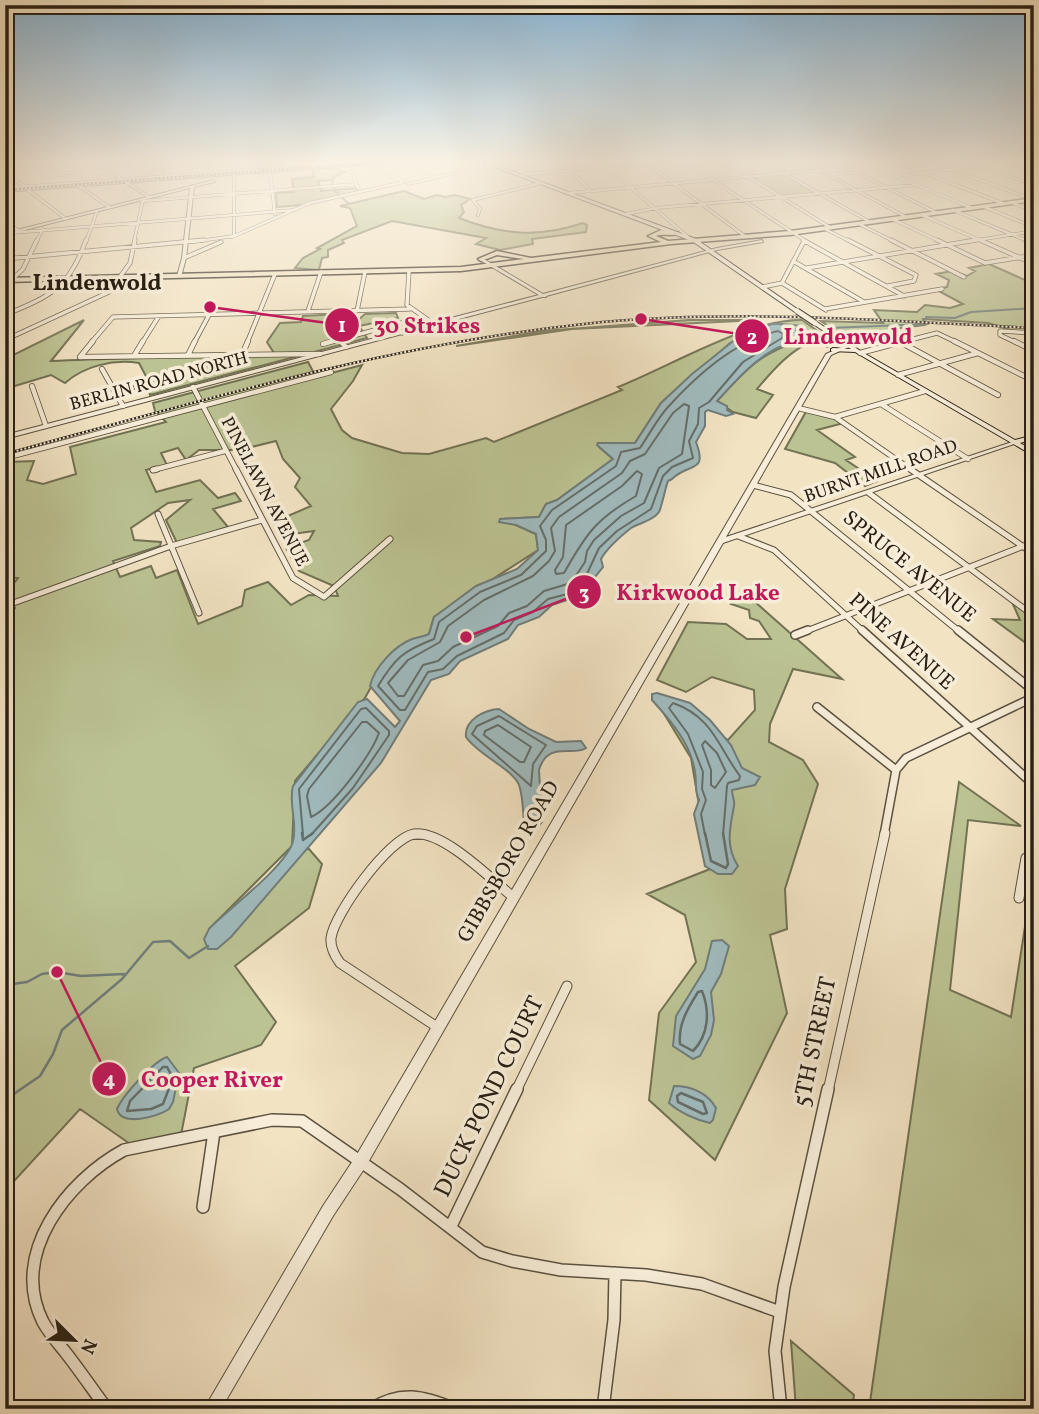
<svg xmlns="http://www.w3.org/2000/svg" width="1039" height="1414" font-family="Vollkorn,serif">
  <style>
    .green { fill: #bcc393; stroke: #727254; stroke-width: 2; fill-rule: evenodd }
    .water { fill: #a0bbbe; stroke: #707d7a; stroke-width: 2 }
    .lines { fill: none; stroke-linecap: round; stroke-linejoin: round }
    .shore-far1 { stroke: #646e6a; stroke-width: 2 }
    .shore { stroke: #646e6a; stroke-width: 2.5 }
    .stream-far1 { stroke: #707d7a; stroke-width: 2 }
    .stream { stroke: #707d7a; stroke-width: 2.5 }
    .minor-far6-casing { stroke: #5a5140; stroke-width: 3.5 }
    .minor-far5-casing { stroke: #5a5140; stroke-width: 5 }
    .minor-far4-casing { stroke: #5a5140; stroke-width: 6 }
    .minor-far3-casing { stroke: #5a5140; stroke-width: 7 }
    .minor-far2-casing { stroke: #5a5140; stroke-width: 10 }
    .minor-far1-casing { stroke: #5a5140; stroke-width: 11 }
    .minor-casing { stroke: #5a5140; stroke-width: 14 }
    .tertiary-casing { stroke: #5a5140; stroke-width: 2 }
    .secondary-casing { stroke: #282015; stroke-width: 2 }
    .trunk-casing { stroke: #282015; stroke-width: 3 }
    .minor-far6 { stroke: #f7edd8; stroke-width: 2.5 }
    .minor-far5 { stroke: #f7edd8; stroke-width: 3.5 }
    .minor-far4 { stroke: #f7edd8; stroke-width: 4.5 }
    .minor-far3 { stroke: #f7edd8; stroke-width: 5 }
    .minor-far2 { stroke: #f7edd8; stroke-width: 7 }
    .minor-far1 { stroke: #f7edd8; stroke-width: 9 }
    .minor { stroke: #f7edd8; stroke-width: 11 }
    .tertiary { fill: #f7edd8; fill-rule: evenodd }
    .secondary { fill: #f7edd8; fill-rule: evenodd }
    .trunk { fill: #f2e3c3; fill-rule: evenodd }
    .rail-casing { stroke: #282015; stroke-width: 2.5 }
    .rail { stroke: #f7edd8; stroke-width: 2; stroke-dasharray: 2; stroke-linecap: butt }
    .secondary-bridge-casing { stroke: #282015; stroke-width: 7; stroke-linecap: butt }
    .secondary-bridge { stroke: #f7edd8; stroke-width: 5 }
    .labels { text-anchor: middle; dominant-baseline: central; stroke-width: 7; stroke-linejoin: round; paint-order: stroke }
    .far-street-label { font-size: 18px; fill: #282015; stroke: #f7edd8 }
    .street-label { font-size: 21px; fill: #282015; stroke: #f7edd8 }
    .far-district-label { font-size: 23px; font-weight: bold; fill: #282015; stroke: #f7edd8 }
    .near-street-label { font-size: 24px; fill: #282015; stroke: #f7edd8 }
    .leader { fill: none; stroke: #c2185b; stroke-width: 2.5 }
    .callout-dot { fill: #c2185b; stroke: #f7edd8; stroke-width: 2.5 }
    .mark-label { font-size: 21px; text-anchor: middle; font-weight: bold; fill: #fff }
    .callout-label { font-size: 23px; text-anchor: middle; font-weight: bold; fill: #c2185b; stroke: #f7edd8; stroke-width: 7; stroke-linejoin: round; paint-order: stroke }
  </style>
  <rect width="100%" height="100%" fill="#f2e3c3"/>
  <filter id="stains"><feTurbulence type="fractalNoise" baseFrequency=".00286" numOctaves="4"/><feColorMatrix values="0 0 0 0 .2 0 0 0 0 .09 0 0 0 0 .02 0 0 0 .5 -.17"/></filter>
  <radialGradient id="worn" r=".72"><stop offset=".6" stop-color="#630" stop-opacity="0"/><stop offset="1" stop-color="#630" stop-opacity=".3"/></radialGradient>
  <path class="green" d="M 337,167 L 344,170 L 330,180 L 318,181 L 321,191 L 357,188 L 358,192 L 303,205 L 277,207 L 276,193 L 294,192 L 292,179 L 314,177 L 312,169 Z
    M 782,173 L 818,193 L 781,197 L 747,176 Z
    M 404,191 L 424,199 L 437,195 L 445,197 L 455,195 L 470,199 L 461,205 L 464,212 L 459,218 C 502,235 539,238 583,223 L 587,225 L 586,232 L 532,239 L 533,244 L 500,250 L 476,244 L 486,238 L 392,221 L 342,240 L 344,243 L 328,250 L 328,257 L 322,258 L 319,270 L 295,268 L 303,258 L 320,249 L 317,248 L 357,226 L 350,208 L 340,206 Z
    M 989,264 L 1034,284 L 1034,337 L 988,323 L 923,319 L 925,325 L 892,329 L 898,339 C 882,343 868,339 853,343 L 821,321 L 883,323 L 874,310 L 917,312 L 925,305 L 950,308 L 963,304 L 935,289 L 947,287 L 949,280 L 936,274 L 952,271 L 967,276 L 975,271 L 969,268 Z
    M 396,313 L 398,318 L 359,326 L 367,338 L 150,395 L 149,391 L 128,388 L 149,382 L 139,363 C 113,359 84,366 65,383 L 51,375 L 5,389 L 5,359 L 84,320 L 51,361 C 126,358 200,357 274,353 L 267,342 L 280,323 L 301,322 L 303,316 L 341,314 L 340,321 L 356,322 L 365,314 Z
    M 689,320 L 760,320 L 572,329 L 456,346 L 543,331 Z
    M 802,320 L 836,344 L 827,347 L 815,340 C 791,349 773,370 757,389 L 773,395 L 756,418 L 733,412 L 717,401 C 746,369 760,353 802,340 L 780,324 L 755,329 L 730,343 L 661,403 L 635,443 L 598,443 L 599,447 L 613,459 L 557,500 L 546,504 L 539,517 L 502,519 L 536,534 L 538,550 L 434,617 L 429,634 L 387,658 L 365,698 L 295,781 L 292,846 L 209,929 L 308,848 L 322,864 L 309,908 L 235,966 L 276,1022 L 261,1045 L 194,1068 L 181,1135 L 133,1146 L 80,1109 L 5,1191 L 5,612 L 15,608 L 6,593 L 18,578 L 5,577 L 5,525 L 9,523 L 5,518 L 5,502 L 10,501 L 7,462 L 34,461 L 27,480 L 43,484 L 76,474 L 70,447 L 166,422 L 155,411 L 153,403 L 308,362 L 316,377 L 362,365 L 353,381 L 331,409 L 342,430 L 352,438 L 402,453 L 429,454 L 486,438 L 494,442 L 622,390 L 618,387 C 671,366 748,319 802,320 ZM 276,441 L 283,459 L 300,478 L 295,487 L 311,506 L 274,522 L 285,535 L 314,531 L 309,540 L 286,548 L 299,571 L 334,586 L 338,596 L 309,595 L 291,605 L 268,582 L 245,590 L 242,606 L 198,624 L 177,570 L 156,578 L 151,566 L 120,577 L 113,561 L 160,546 L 161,542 L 134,540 L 131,528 L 168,503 L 190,500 L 166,520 L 177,543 L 228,527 L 213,509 L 241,501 L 235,493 L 218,498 L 200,480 L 156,492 L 146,470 L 167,465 L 161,453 L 178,448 L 186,460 L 199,450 L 239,450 Z
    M 807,410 L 833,417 L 844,423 L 817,430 L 855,457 L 846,460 L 877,481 L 865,486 L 835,463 L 785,449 Z
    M 746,594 L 842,679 L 793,669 L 770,724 L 769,742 L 803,760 L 818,784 L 785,889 L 787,929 L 770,935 L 787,1013 L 715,1160 L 649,1100 L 659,1013 L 696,962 L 685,915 L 647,894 L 710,869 L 691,758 L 652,694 L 728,740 L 755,710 L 754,690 L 712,677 L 686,692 L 657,680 L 688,622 L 726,624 L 747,639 L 771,639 L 759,621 L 750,618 L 749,610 L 731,604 Z
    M 1012,602 L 1034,614 L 1034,649 L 993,619 L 1020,620 Z
    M 959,782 L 1021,826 L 968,820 L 950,990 L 1011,1017 L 1026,920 L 1034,921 L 1034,1409 L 869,1409 Z
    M 791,1341 L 854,1395 L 852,1409 L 796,1409 Z"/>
  <path class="water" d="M 773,324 L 780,324 L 799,331 L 803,339 C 795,343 785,344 777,348 C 752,361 735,382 717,401 L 727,406 L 727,410 L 733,414 L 726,416 L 708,410 L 705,412 L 705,426 L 696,442 C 708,474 689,462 672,479 C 671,480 669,480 668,481 C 666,485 662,506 659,512 C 653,521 639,523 631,528 C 621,536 607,548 601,559 L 603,567 L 587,587 L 598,599 L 570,599 L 552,605 L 539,617 L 518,625 L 508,639 L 460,661 L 449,674 L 431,680 L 381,763 L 231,937 L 217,949 L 208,949 L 204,939 L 209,929 C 228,909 287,866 293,841 C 298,823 288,804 293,786 L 358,702 L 367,699 L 395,727 L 400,721 L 370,686 C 374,668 394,646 412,639 C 418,637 423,637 429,634 L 434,617 L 476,586 L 517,569 L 538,550 L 536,534 L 516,525 L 499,522 L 500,519 L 539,517 L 546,504 L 557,500 L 613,459 L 597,445 L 598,443 L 635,443 L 661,403 L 692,374 L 736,339 L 755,329 Z
    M 657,693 L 690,703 L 710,720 L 731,745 L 742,768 L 760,777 L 755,785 L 732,790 C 732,796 735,800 734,806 C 730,828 725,846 738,866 L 732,874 L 718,874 L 705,866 L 694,814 L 699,800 C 694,790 697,782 695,772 C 691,744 671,721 652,700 L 652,694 Z
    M 499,709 L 529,729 L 556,742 L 581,741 L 586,748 C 573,757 548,740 539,770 L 542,822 L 534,832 L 524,823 C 523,812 523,796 519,785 C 513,769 478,755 466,737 C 464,720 484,710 499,709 Z
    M 722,940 L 729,946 L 721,974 L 711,992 L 714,1020 L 711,1035 L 700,1056 L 693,1059 L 673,1046 L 676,1016 L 705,969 L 712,941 Z
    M 167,1057 L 179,1073 L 173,1102 L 169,1109 C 158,1117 121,1127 117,1109 C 123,1095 154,1061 167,1057 Z
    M 674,1086 C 691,1086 708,1093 716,1108 L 713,1120 L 710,1123 C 696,1120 679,1112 669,1103 Z"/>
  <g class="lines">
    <path class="shore-far1" d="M 778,331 L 783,334 L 782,338 L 743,362 L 709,402 L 699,408 L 698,424 L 689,441 L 693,458 L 672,467 L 663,476 L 651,509 L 617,531 L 599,548 L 579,591 L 548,599 L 533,612 L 514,620 L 504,633 L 457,656 L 443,669 L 428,672 L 405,710 L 400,710 L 378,686 C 395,658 403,651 434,639 L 439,622 L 480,592 L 521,575 L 546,551 L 546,540 L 540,526 L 552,510 L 616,466 L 621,452 L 640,448 C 649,435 657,419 668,407 C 696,376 736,340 778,331 Z
      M 684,404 L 689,406 L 682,454 L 659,468 L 644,503 L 621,516 L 594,540 L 587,551 L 585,562 L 571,583 L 544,591 L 527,606 L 509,613 L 498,626 L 453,647 L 438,661 L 423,665 L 404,696 L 398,696 L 388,683 L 408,660 L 440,642 L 448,626 L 484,600 L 533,576 L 549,561 L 555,551 L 551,528 L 559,517 L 622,473 L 630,461 L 645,454 L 673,413 Z
      M 637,471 L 642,474 L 636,496 C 596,519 586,534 564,573 L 556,574 L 555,570 L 563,557 L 566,525 L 622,486 Z
      M 499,716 L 546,745 L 533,764 L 531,786 L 472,734 L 477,726 Z
      M 362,722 L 367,722 L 379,733 C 371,755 332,808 311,817 L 307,796 L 309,789 Z
      M 498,725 L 531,747 L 524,762 L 520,762 L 484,735 L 485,731 Z
      M 705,741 L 717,753 L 726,772 L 715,788 L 711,785 L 711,770 L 702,745 Z
      M 303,835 L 299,789 L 361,709 L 366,708 L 389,731 L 389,735 L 353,788 L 311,835
      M 705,835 L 701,814 L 706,800 L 702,789 L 703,772 L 688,734 L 669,708 L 673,703 C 713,717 718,747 740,776 L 739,780 L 728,783 L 727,786 L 723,835"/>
    <path class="shore" d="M 302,833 L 303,840 L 313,833
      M 705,833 L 711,861 L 726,868 L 728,864 L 723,833
      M 702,991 C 710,1011 709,1035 693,1051 L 680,1044 C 678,1024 688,1008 698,992 Z
      M 163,1067 L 167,1067 L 173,1078 L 163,1104 L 151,1109 L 127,1111 L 130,1101 Z
      M 681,1093 L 703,1102 L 707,1113 L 703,1114 L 678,1102 L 677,1096 Z"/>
    <path class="stream-far1" d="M 348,163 L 351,161
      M 345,172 L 334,177 L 332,181 L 335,191 L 349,204
      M 926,320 L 926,317 L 955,318 L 971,312 L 1034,308
      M 782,324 L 802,326
      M 829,328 L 928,324"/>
    <path class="stream" d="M 5,985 L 27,982 L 42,974 L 57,972 L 81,976 L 124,974
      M 5,1100 L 40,1076 L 53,1054 L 62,1030 L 122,979 L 153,942 L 170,941 L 189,958 L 208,946"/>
    <g class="minor-far6-casing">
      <path id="minor-far6" d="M 94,161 L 122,179
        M 145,161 L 170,175
        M 197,161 L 218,172
        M 440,161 L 463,170
        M 526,161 L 537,172
        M 560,161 L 589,189
        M 600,161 L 688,237
        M 684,161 L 807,242
        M 723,161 L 831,228
        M 762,161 L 870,222
        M 802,161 L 906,217
        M 859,161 L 972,208
        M 894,161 L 1002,203
        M 930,161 L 1031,199
        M 966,161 L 1034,185
        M 1002,161 L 1034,172
        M 41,162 L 65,176
        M 404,162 L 434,176
        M 645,162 L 746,237
        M 367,165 L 404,182
        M 268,167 L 313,163
        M 338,167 L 353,173 L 358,188
        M 5,172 L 24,186
        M 270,172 L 275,214
        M 62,174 L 132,161
        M 519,175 L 667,161
        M 897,176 L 979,166
        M 126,182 L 149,197
        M 408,184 L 490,165
        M 79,186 L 109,207
        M 5,188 L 253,170
        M 28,190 L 66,219
        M 569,193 L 831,169 L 860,174 L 937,213
        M 143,201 L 357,184
        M 1010,202 L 1034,211
        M 982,206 L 1034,227
        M 953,210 L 1030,242
        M 626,214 L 656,208 L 916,185
        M 478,215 L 480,209 L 473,200 L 541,183
        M 922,215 L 984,242
        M 892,219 L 941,242
        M 5,221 L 19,231
        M 859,224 L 895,242
        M 825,229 L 851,242
        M 10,233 L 295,210
        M 232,237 L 310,203 L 404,182
        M 36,242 L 43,229
        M 86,242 L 97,211
        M 134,242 L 143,199
        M 192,242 L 234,236 L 234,175
        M 966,242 L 1034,231"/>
    </g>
    <g class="minor-far5-casing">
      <path id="minor-far5" d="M 803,240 L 904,296
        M 848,240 L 916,275 L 914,281 L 888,286
        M 891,240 L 964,277
        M 937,240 L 985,263 L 1034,255
        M 980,240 L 1034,264
        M 1025,240 L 1034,244
        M 184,258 L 221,242
        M 5,259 L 204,240
        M 793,261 L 864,302
        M 807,268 L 976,240
        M 409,271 L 407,305 L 434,324
        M 1034,273 L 1031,274 L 1034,277
        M 782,283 L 826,310
        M 5,286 L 23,269 L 37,240
        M 762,287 L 782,283 L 804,241
        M 825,309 L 942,289
        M 308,311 L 321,272
        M 357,311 L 365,272
        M 5,315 C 50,296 69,289 86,240
        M 393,325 L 406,322
        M 1000,331 L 1000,335 L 1017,343
        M 1000,331 L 1034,333
        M 5,340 L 109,292 L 130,263 L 135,240
        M 91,343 L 113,317 L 410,309
        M 142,343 L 159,316
        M 194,343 L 209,315
        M 247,343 L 275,274
        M 326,343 L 338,340
        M 342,343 L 338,340 L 393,325 L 402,333
        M 898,343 L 937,333 L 958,343"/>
    </g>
    <g class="minor-far4-casing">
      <path id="minor-far4" d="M 340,341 L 346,347
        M 954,341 L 1034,381
        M 1014,341 L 1034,351
        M 900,342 L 998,395
        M 323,344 L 333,341
        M 860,353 L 905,341
        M 188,355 L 195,341
        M 242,355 L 248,341
        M 134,356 L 143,341
        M 80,357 L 93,341
        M 80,357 L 320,354
        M 102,369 L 123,406
        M 898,375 L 978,353
        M 32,386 L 46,426
        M 193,387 L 237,471
        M 881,404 L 968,459
        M 798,408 L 835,417 L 913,471
        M 835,417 L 925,391
        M 5,458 L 331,372
        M 153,470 L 225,451"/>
    </g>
    <g class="minor-far3-casing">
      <path id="minor-far3" d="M 236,469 L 293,578 L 324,597 L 390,539
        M 910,469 L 1034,554
        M 153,470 L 157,469
        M 753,485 L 791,495 L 960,632
        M 869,493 L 1034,616
        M 158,514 L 199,613
        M 738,536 L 774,550 L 864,632
        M 5,606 L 171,546 L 262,520
        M 804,632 L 1034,542"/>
    </g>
    <g class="minor-far2-casing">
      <path id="minor-far2" d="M 862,630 L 1034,785
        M 958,630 L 1034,691
        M 795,635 L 808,630
        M 817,707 L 896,770
        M 413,835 L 420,835
        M 884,835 L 896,770 L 906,758 L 1034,697"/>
    </g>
    <g class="minor-far1-casing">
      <path id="minor-far1" d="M 1019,898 L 1026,858 L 1034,853
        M 437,1027 L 340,963 C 335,956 330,948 331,938 C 334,914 389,838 414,834 C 443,830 492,880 513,897
        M 516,1091 L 567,986
        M 828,1091 L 885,833"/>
    </g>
    <g class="minor-casing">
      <path id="minor" d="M 203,1207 L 214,1132
        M 451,1226 L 517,1089
        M 107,1409 C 93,1390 80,1371 66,1353 C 58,1343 49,1333 43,1322 C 9,1254 67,1181 124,1150 L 272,1120 L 302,1121 L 400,1189 L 482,1252 L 512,1261 L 561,1270 L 646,1275 L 702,1284 L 780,1312
        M 371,1409 C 401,1390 423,1396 455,1409
        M 603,1409 L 614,1320 L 615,1273
        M 781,1409 L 775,1351 L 784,1287 L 828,1089"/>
    </g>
    <g class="tertiary-casing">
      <path id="tertiary" d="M 284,161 L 290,161 L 261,169 L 259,168 Z
        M 398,161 L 415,161 L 5,192 L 5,190 Z
        M 214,180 L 215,182 L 194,187 L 186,258 L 181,277 L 177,276 L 182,258 L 190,188 L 5,235 L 5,233 Z
        M 762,240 L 763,242 L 717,250 L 546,296 L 546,297 L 542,297 L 5,439 L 5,435 L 539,295 L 480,260 L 480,258 L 482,258 L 543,294 L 717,248 Z
        M 846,345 L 851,346 L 831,355 L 726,537 L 1012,442 L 1017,443 L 723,543 L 366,1166 L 333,1216 L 221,1409 L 204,1409 L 323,1206 L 356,1156 L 826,354 Z"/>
    </g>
    <g class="secondary-casing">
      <path id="secondary" d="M 479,161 L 485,161 L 696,239 L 800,311 L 795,312 L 692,241 Z
        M 813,322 L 817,322 L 862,352 L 1015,440 L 1034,435 L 1034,439 L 1020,443 L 1034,451 L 1034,456 L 855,352 L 831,351 L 831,349 L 833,348 L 851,349 L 813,324 Z"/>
    </g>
    <g class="trunk-casing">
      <path id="trunk" d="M 1034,198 L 1034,201 L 790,235 L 671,244 L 461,271 L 5,282 L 5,278 L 461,267 L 524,259 L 497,255 L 481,261 L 478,259 L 497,251 L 531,258 L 661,242 L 648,236 L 661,230 L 681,233 C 674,237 664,233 656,236 L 668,241 L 790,231 Z"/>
    </g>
    <use href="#minor-far6" class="minor-far6"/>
    <use href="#minor-far5" class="minor-far5"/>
    <use href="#minor-far4" class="minor-far4"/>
    <use href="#minor-far3" class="minor-far3"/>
    <use href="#minor-far2" class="minor-far2"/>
    <use href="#minor-far1" class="minor-far1"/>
    <use href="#minor" class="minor"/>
    <use href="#tertiary" class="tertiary"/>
    <use href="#secondary" class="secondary"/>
    <use href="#trunk" class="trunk"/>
    <g class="rail-casing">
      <path id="rail" d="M 5,190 L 393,161
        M 5,454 C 196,402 387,345 584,324 C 733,308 884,321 1034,328"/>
    </g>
    <use href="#rail" class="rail"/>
    <g class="secondary-bridge-casing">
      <path id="secondary-bridge" d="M 797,311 L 815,323"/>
    </g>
    <use href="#secondary-bridge" class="secondary-bridge"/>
  </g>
  <linearGradient id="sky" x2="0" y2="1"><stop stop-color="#8bb7d7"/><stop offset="0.45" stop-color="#f9f2e4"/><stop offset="1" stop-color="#f9f2e4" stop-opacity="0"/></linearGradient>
  <rect width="1039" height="359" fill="url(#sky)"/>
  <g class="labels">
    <g class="far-street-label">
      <text transform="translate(159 382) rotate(-15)">BERLIN ROAD NORTH</text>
      <text transform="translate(881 472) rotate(-19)">BURNT MILL ROAD</text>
      <text transform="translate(264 492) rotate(62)">PINELAWN AVENUE</text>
    </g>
    <g class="street-label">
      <text transform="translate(909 567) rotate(39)">SPRUCE AVENUE</text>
      <text transform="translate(901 642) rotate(42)">PINE AVENUE</text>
      <text transform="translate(509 862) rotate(-60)">GIBBSBORO ROAD</text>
    </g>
    <g class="far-district-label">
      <text x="97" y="284">Lindenwold</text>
    </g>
    <g class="near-street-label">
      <text transform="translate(816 1042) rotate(-78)">5TH STREET</text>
      <text transform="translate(490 1097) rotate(-64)">DUCK POND COURT</text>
    </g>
  </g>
  <path class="leader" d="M210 307L342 325M641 319L752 336M466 637L584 592M57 972L109 1079"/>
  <g class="callout-dot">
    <circle cx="210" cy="307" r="7"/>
    <circle cx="641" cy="319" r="7"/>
    <circle cx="466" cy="637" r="7"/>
    <circle cx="57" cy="972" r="7"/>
    <circle cx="342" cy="325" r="18"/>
    <circle cx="752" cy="336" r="18"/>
    <circle cx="584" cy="592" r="18"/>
    <circle cx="109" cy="1079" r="18"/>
  </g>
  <g class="mark-label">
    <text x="342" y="332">1</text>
    <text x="752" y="344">2</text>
    <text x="584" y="600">3</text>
    <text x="109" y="1086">4</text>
  </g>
  <g class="callout-label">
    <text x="427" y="333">30 Strikes</text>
    <text x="848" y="344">Lindenwold</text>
    <text x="698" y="600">Kirkwood Lake</text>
    <text x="212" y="1087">Cooper River</text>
  </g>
  <rect width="1039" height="1414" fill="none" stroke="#f2e3c3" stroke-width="28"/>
  <rect x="7" y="7" width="1025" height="1400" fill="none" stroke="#282015" stroke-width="3.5"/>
  <rect x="14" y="14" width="1011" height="1386" fill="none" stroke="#282015" stroke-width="2"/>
  <g transform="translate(74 1340) rotate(114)" stroke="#f7edd8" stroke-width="5" paint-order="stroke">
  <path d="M0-5L12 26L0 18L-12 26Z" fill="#282015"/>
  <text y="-10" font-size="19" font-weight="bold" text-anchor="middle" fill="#282015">N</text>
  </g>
  <rect width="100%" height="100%" filter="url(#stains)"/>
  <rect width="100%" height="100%" fill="url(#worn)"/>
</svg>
